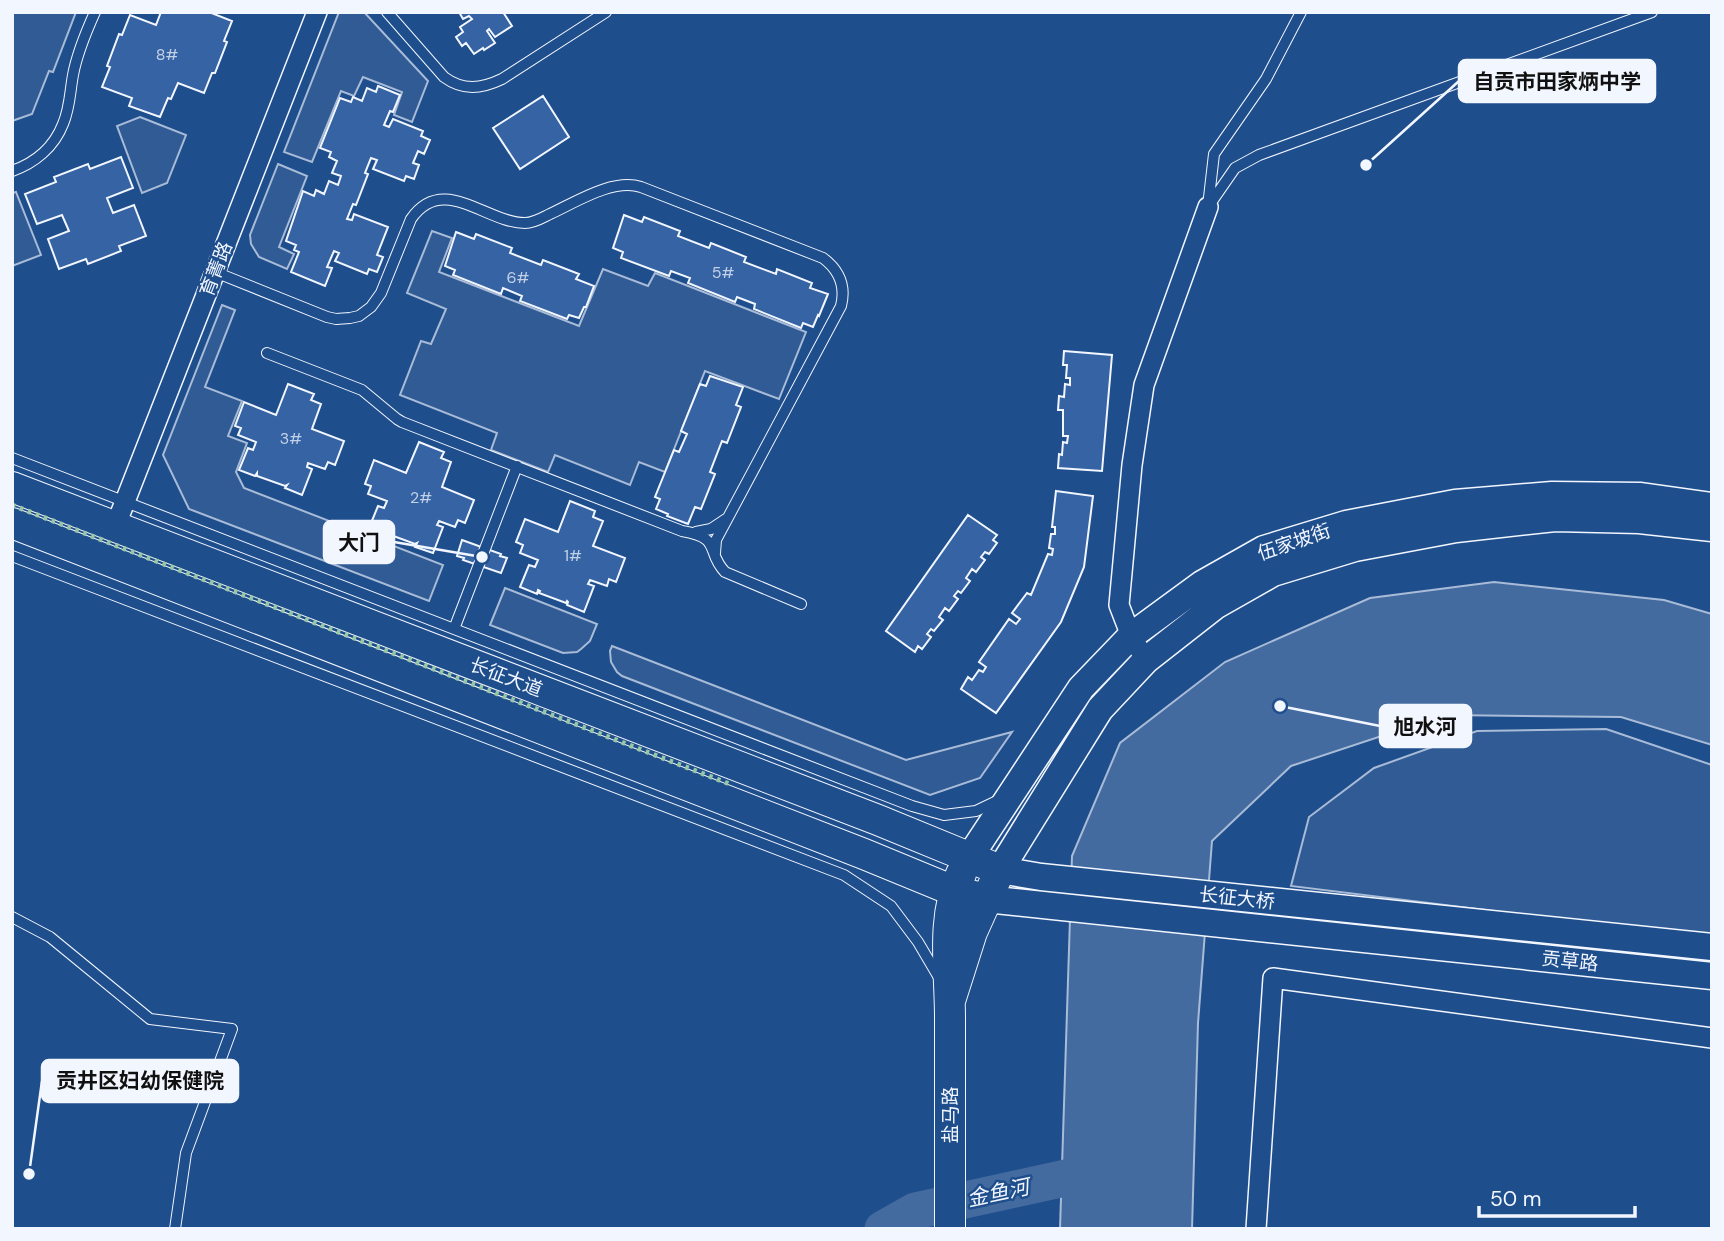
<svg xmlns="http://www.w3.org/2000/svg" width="1724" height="1241" font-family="'DM Sans','Noto Sans SC',sans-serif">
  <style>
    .built { fill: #305b95; stroke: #a8bbd7; stroke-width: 2 }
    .water { fill: #446ba0; stroke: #a8bbd7; stroke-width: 2 }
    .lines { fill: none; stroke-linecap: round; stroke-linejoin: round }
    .river { stroke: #446ba0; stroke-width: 37 }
    .building { fill: #3563a3; stroke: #f2f6ff; stroke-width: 2 }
    .lane-casing { stroke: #f2f6ff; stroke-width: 12 }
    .street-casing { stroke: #f2f6ff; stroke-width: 22 }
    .secondary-casing { stroke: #f2f6ff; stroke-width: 29 }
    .primary-casing { stroke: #f2f6ff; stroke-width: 32 }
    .lane { stroke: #1f4e8c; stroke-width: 10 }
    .street { stroke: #1f4e8c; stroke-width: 19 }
    .secondary { stroke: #1f4e8c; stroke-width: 26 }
    .primary { stroke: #1f4e8c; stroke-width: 30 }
    .hedge { stroke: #97c8a6; stroke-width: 5; stroke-dasharray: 3.5 5; stroke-linecap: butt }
    .labels { text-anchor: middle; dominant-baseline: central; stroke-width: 5; stroke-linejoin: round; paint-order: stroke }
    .number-label { font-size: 16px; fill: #c3d1e8 }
    .street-label { font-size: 19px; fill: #f2f6ff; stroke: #1f4e8c }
    .water-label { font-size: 21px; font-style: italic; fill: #f2f6ff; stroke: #1f4e8c }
    .leader { fill: none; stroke: #f2f6ff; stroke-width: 2.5 }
    .callout-dot { fill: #f2f6ff; stroke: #1f4e8c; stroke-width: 2.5 }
    .callout { fill: #f2f6ff; stroke: #f2f6ff; stroke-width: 2.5 }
    .callout-label { font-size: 21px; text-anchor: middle; font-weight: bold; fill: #111 }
  </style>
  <rect width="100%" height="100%" fill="#1f4e8c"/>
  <path class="built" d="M 12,12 L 76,12 L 53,72 L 49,71 L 32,114 L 12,121 Z
    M 339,12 L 364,12 L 428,81 L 412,122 L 394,115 L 402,92 L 363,77 L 354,96 L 341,91 L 312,162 L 284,152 Z
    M 140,117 L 186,135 L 167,183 L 142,193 L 117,126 Z
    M 278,164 L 307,176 L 279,247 L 294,254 L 287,269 L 259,257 L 251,244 L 250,235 Z
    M 16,192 L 41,255 L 12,266 L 12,193 Z
    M 432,231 L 452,238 L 439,272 L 579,326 L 603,269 L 648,286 L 655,273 L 806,332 L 779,399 L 705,371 L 665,472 L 639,462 L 630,485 L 555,455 L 548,472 L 491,450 L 497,433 L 400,395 L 421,341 L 431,344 L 446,309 L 407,293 Z
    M 222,305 L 235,310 L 205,387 L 242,401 L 228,436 L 247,443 L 236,472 L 244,488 L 443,565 L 429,601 L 189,509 L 163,455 Z
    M 505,588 L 597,624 L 590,641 L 581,649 L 577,652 L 563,653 L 490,625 Z
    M 612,646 L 906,760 L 1012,732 L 980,778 L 930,795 L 622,676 L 617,672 L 611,662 L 610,651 Z
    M 1606,729 L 1712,765 L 1712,938 L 1291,886 L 1309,817 L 1374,768 L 1477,731 Z"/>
  <path class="water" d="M 1494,582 L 1664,600 L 1712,614 L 1712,745 L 1621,717 L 1445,715 L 1291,766 L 1212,841 L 1198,1023 L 1192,1229 L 1060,1229 L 1072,856 L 1120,743 L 1225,662 L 1370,598 Z"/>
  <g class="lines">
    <path class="river" d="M 883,1229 L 915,1211 L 1111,1168"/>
  </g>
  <path class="building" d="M 161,12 L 209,12 L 232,21 L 224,41 L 227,42 L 215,73 L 212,73 L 204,93 L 178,83 L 171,99 L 168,98 L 160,117 L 129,106 L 132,98 L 102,87 L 110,67 L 107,66 L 119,34 L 122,35 L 130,15 L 156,25 Z
    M 459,12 L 503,12 L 512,26 L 495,37 L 489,29 L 487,31 L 495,43 L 484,50 L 483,48 L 474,54 L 466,43 L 462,46 L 456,37 L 463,32 L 460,27 L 472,19 L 469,16 L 463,19 Z
    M 378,86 L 400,95 L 393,112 L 390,111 L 384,125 L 389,127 L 393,119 L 423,131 L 421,136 L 430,140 L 424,154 L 418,151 L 413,163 L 419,165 L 414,179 L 406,176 L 404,181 L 373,169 L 377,160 L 371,158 L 365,173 L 368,174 L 356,205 L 353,204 L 347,219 L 352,220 L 354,214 L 388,227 L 377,255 L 383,257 L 377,272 L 369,269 L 367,274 L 335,261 L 339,253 L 334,251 L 327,267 L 332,268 L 325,286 L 291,272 L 299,252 L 294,250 L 296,245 L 286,241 L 303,191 L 314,196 L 316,190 L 324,194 L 329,181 L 338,185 L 341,176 L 332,173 L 337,161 L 329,157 L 331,152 L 320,148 L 340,98 L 351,102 L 353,97 L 362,101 L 367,88 L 376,92 Z
    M 543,96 L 569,137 L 520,169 L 493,128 Z
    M 121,157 L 133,188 L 107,198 L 113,213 L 134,205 L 146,236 L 119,246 L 121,251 L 88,264 L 86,259 L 59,269 L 48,239 L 69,231 L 62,215 L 37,224 L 25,194 L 56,182 L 54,177 L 88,164 L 90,169 Z
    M 624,215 L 642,222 L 644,217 L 680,231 L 678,236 L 709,248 L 711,243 L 746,257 L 744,262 L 776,274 L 777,269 L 812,283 L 810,288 L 828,294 L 819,316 L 818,315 L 813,327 L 803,323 L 801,328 L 754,309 L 755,304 L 737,297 L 735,302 L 688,283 L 690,278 L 671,271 L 669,276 L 621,258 L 623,252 L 613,248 Z
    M 456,232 L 474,239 L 476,234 L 512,248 L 510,253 L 541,265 L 543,260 L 579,274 L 576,279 L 594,286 L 586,307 L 584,307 L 579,318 L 569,315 L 567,319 L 520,301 L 522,296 L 503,288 L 501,294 L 453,275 L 455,270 L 445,266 Z
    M 1064,351 L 1112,355 L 1102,471 L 1058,468 L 1059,454 L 1062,455 L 1063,442 L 1067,443 L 1068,436 L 1063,436 L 1063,410 L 1058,410 L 1059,396 L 1064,397 L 1065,384 L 1070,385 L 1070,378 L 1066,378 L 1067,365 L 1063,365 Z
    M 710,376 L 743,387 L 736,405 L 741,407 L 727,443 L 722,441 L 710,472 L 715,474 L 701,509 L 695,507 L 688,524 L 667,516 L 668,514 L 656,509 L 660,499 L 655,497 L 674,450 L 679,452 L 687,434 L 681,431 L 700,384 L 706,386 Z
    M 288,384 L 314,394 L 311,400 L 321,404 L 312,429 L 344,441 L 335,465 L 328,462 L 325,469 L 308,463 L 307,467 L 312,469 L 302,495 L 285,488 L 287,485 L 285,486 L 257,476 L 257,473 L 255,476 L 239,470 L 248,448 L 253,450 L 256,442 L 238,435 L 241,428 L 235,426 L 244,402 L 276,415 Z
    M 419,442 L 444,452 L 441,458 L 451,462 L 442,487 L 474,500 L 465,523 L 458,520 L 455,527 L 439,521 L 437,525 L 443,527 L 433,553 L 415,547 L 417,543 L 415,544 L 388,534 L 388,532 L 387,531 L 385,535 L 369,528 L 378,506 L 384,508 L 387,501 L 368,494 L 371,486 L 365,484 L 374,460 L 406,473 Z
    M 1056,491 L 1093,496 L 1084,567 L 1061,622 L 996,713 L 961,689 L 968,677 L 972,680 L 979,670 L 983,672 L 986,667 L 979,662 L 1009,619 L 1016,624 L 1020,619 L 1012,613 L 1027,593 L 1031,595 L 1048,554 L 1052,555 L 1053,549 L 1049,548 L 1051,534 L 1055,534 L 1055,527 L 1052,527 Z
    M 570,501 L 595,511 L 593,517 L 603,521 L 593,546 L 625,558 L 616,582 L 609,579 L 607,586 L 590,580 L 588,584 L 594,586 L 584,612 L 567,605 L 568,602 L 567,601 L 566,603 L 539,593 L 540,591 L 538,590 L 537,594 L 520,587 L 529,565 L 535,567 L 538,560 L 520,553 L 523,545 L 516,542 L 525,519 L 558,532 Z
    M 968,515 L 997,535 L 993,540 L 997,543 L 989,554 L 985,552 L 981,557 L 985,560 L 976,572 L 972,569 L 966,578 L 970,581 L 961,593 L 958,591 L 954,596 L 958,599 L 949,611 L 945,608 L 939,617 L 943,620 L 934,631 L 931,629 L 927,634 L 931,637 L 922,649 L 918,646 L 915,652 L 886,631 Z
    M 462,540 L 501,554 L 500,556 L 507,558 L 501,573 L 463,560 L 464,558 L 457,556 Z"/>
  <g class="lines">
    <g class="lane-casing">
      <path id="lane" d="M 387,12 L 444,77 C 463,91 481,89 502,79 L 606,12
        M 12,171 C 35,163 54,147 63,124 C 70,108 70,91 73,75 C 77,53 86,32 95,12
        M 1208,206 L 1214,154 L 1266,79 L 1301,12
        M 1208,207 L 1235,168 L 1259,155 L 1652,12
        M 215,272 L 327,317 L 336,319 L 350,318 L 359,316 L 371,307 L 381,293 L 411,219 C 443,173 486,223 525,223 C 534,223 542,218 550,214 C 576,202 613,178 641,187 L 823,258 C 839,270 846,286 841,306 L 716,540 L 715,553
        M 267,353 L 362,390 L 397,419 L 402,422 L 682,531 C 723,538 705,551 725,572 L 801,604
        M 12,458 L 912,806 L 944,815 L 976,811 L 999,800
        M 696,532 L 711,529 L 726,519
        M 12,556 L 844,875 L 891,906 L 918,942 L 938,976
        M 454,629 L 517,466
        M 12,917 L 50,937 L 150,1019 L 232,1029 L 186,1153 L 175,1229"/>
    </g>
    <g class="street-casing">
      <path id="street" d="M 115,527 L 317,12
        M 1146,660 L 1131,636 L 1119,605 L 1132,465 L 1144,385 L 1208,207
        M 1256,1229 L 1273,978 L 1712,1038"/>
    </g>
    <g class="secondary-casing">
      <path id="secondary" d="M 1712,528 L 1639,520 L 1555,518 L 1456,529 L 1355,548 L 1273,573 L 1215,606 L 1146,660 L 1100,709 L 1000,870 L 1041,877 L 1712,947
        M 969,858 L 1081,688 L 1131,636 L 1202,584 L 1264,549 L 1346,524 L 1455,503 L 1552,495 L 1641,496 L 1712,506
        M 986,899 L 1712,976"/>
    </g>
    <g class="primary-casing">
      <path id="primary" d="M 12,487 L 878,820 L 1000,870 L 972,932 L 950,1001
        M 12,523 L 864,854 L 954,891 L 986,899
        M 950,1229 C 950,1159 950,1088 950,1018 C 950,970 941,919 961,874"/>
    </g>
    <use href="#lane" class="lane"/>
    <use href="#street" class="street"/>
    <use href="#secondary" class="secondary"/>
    <use href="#primary" class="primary"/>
    <path class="hedge" d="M 12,505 L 732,785"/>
  </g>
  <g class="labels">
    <g class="number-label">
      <text x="167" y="54">8#</text>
      <text x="723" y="272">5#</text>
      <text x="518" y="277">6#</text>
      <text x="291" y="438">3#</text>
      <text x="421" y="497">2#</text>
      <text x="573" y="555">1#</text>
    </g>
    <g class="street-label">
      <text transform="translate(216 269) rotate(-69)">育菁路</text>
      <text transform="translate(1294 542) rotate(-19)">伍家坡街</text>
      <text transform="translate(506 677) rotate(21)">长征大道</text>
      <text transform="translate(1237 898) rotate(6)">长征大桥</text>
      <text transform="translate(1570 961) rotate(6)">贡草路</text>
      <text transform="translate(950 1115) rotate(-90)">盐马路</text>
    </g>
    <g class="water-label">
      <text transform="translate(998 1193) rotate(-12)">金鱼河</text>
    </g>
  </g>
  <path class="leader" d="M1366 165L1459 81M482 557L394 542M1280 706L1380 726M29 1174L42 1081"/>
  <g class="callout-dot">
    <circle cx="1366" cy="165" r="7"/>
    <circle cx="482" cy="557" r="7"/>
    <circle cx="1280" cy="706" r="7"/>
    <circle cx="29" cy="1174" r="7"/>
  </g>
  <g class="callout">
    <rect x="1459" y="60" width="196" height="42" rx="7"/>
    <rect x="324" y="521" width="70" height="42" rx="7"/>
    <rect x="1380" y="705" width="91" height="42" rx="7"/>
    <rect x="42" y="1060" width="196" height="42" rx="7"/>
  </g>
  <g class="callout-label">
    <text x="1557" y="89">自贡市田家炳中学</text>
    <text x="359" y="550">大门</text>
    <text x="1425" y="734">旭水河</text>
    <text x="140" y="1088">贡井区妇幼保健院</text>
  </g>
  <rect width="1724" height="1241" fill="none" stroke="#f2f6ff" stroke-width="28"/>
  <path d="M1479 1206v10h156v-10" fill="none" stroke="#f2f6ff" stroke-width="3.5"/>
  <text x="1490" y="1206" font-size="21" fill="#f2f6ff" stroke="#1f4e8c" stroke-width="5" paint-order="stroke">50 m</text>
</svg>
